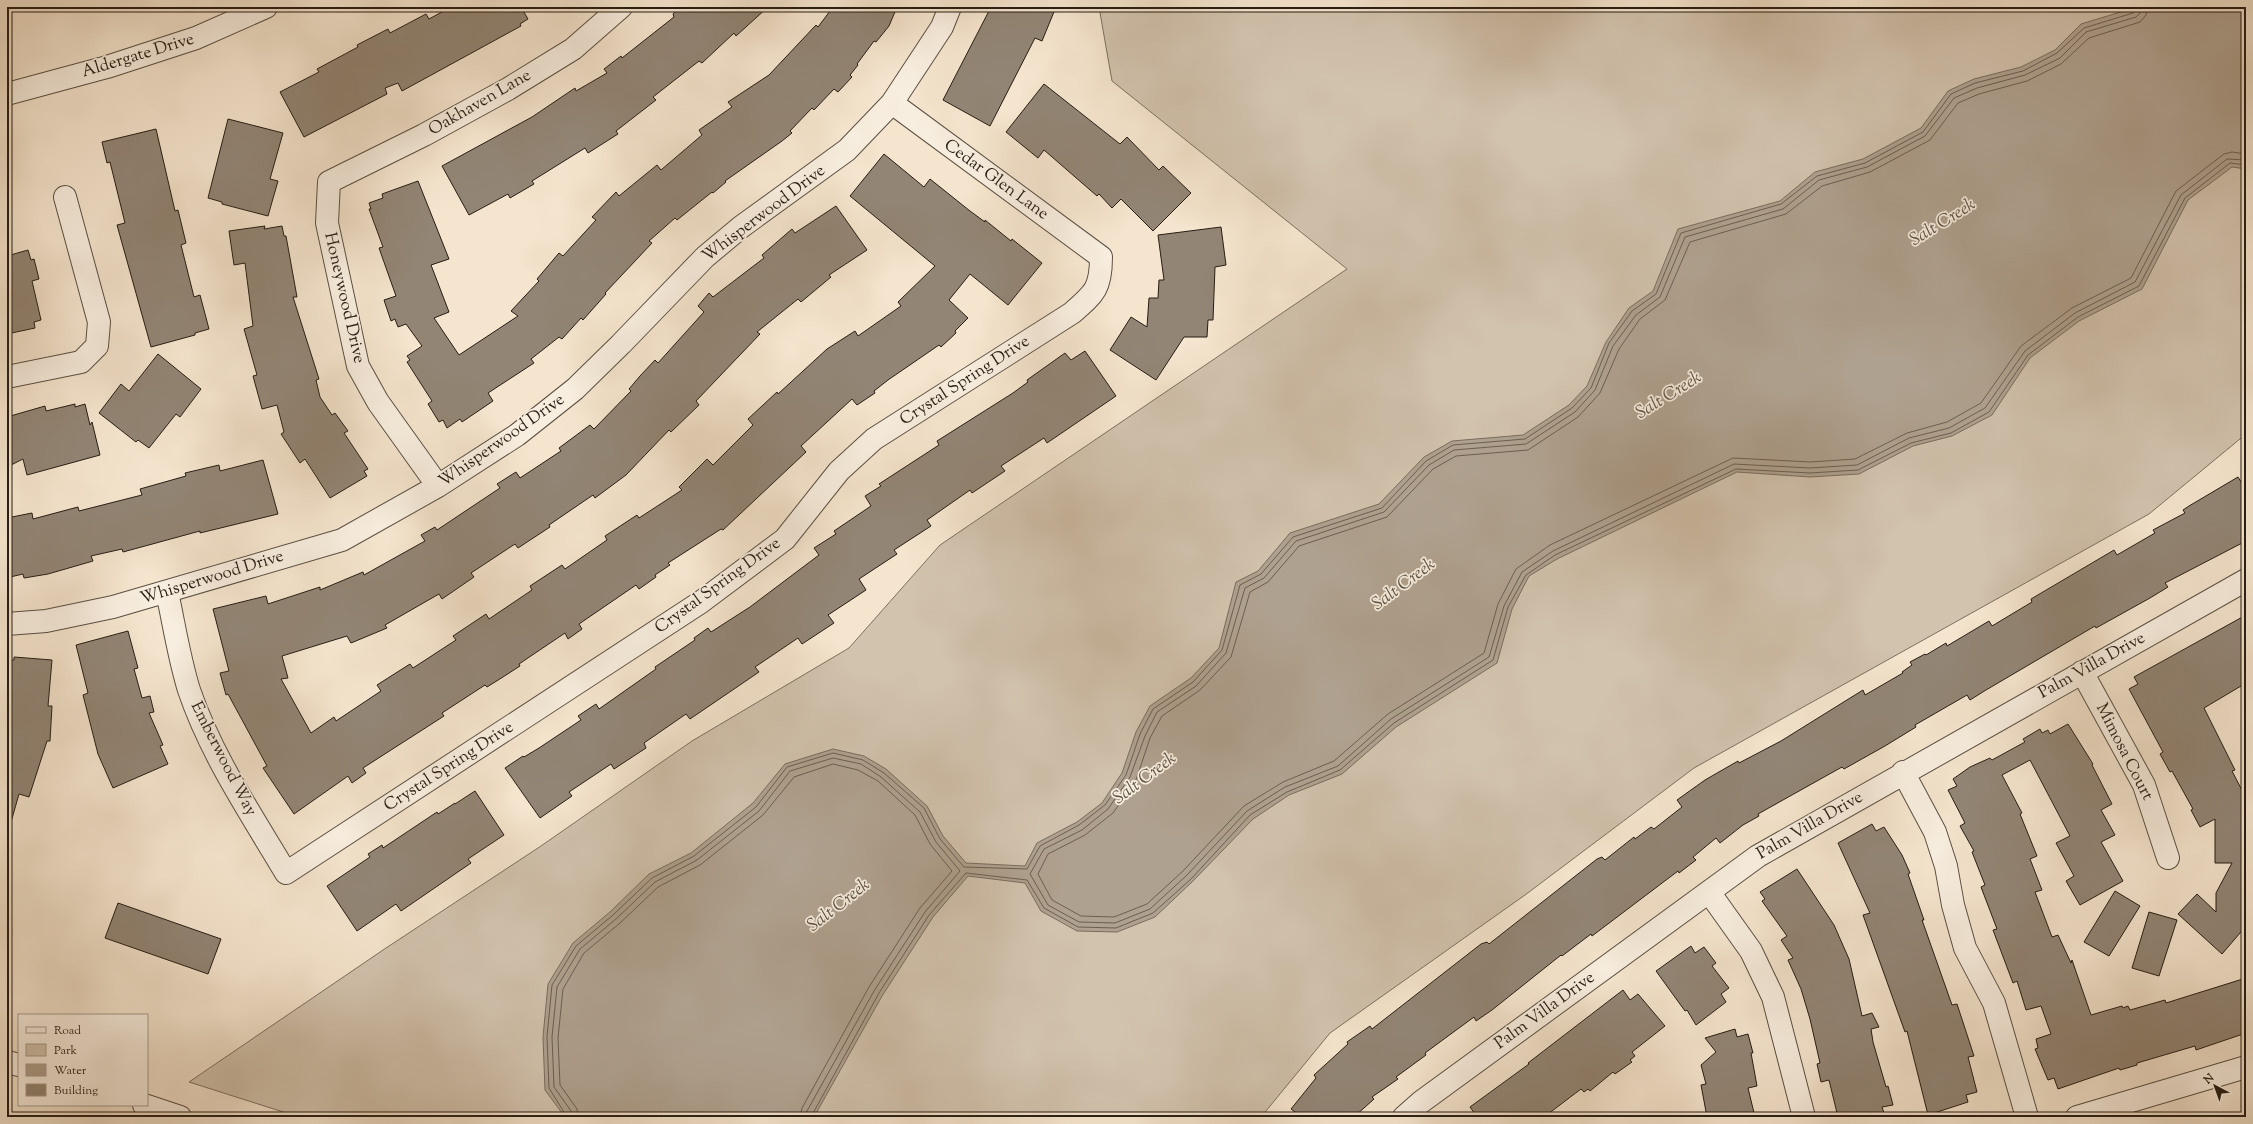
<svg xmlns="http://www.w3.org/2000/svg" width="2253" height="1124" font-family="'Sorts Mill Goudy',serif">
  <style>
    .green { fill: #d2c3ae; stroke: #7c7061 }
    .water { fill: #afa18f; stroke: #796c5e }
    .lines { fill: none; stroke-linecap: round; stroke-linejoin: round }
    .shore { stroke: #6b5f52; stroke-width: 1 }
    .building { fill: #928575; stroke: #271d14 }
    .minor-casing { stroke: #5a4f42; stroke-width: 24 }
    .minor { stroke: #f8eedf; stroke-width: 22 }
    .labels { text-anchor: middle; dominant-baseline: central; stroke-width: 3.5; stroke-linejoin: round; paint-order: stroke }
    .street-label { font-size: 17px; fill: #271d14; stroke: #f8eedf }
    .water-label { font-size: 18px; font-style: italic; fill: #5d5245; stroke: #f8eedf }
  </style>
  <rect width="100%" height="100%" fill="#f5e5ce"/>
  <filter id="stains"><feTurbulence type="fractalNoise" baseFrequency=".005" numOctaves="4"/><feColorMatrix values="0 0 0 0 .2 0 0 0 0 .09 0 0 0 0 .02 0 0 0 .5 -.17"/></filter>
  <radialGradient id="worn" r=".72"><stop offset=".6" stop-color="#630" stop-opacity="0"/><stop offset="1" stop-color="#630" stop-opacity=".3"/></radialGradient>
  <path class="green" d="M 1099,7 L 2246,7 L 2246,434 L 2149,514 L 1694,768 L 1525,895 L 1330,1033 L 1261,1117 L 299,1117 L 189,1082 L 386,948 L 541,846 L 692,741 L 849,648 L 940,545 L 1347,269 L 1112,81 Z"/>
  <path class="water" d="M 2137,7 L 2246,7 L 2246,169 L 2232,167 L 2188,200 L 2142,289 L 2079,321 L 2030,358 L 1992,415 L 1952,436 L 1913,446 L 1859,474 L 1810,477 L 1737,472 L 1557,559 L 1529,576 L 1512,609 L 1497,663 L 1396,727 L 1342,774 L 1289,795 L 1253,819 L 1193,881 L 1155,917 L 1117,932 L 1077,931 L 1041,911 L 1025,883 L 968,876 L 933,917 L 882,996 L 814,1117 L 565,1117 L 545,1090 L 543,1037 L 548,984 L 573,943 L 610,912 L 649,874 L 691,853 L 753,803 L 785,764 L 833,749 L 864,756 L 886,769 L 927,806 L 943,836 L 966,863 L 1025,866 L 1037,843 L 1077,822 L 1102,803 L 1122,773 L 1136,732 L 1150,706 L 1191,678 L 1219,648 L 1236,582 L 1258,571 L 1290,533 L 1379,504 L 1424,457 L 1452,441 L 1523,435 L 1569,405 L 1587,386 L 1606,342 L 1629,308 L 1653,291 L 1678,229 L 1780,201 L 1815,172 L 1863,159 L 1921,128 L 1948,91 L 1974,79 L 2021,67 L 2055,50 L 2081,24 Z"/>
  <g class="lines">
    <path class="shore" d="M 2142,7 L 2140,13 L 2136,17 L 2086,32 L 2060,58 L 2025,75 L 1977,88 L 1954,98 L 1925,136 L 1867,167 L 1819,180 L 1783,209 L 1685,237 L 1660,297 L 1636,315 L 1613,346 L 1595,390 L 1575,412 L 1526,444 L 1454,450 L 1429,465 L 1384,512 L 1296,541 L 1264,578 L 1245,588 L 1226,653 L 1196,686 L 1157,712 L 1145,736 L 1130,777 L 1108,809 L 1082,830 L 1044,849 L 1030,874 L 1048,905 L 1079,922 L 1115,923 L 1150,909 L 1187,875 L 1247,811 L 1285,787 L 1338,766 L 1391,719 L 1489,657 L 1504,606 L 1522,572 L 1553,551 L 1734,464 L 1810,468 L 1857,465 L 1909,438 L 1949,428 L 1985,408 L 2025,351 L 2075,313 L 2135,282 L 2181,195 L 2227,159 L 2246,160
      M 2148,7 L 2146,15 L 2140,22 L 2089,38 L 2061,64 L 2027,81 L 1979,94 L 1958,103 L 1930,140 L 1870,172 L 1822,186 L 1786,214 L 1690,242 L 1665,300 L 1640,319 L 1619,349 L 1600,393 L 1578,417 L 1528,450 L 1456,456 L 1433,469 L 1387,517 L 1299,546 L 1268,582 L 1250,592 L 1231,657 L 1200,690 L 1162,716 L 1150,738 L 1136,780 L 1113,813 L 1085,835 L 1048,854 L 1038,874 L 1052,900 L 1081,916 L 1114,917 L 1147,904 L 1183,871 L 1244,806 L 1283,782 L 1334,761 L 1388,714 L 1484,653 L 1498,604 L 1516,569 L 1550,545 L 1733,458 L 1810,462 L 1855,459 L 1907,433 L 1947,422 L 1981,403 L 2021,346 L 2072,308 L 2131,278 L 2176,191 L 2224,154 L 2232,152 L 2246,154
      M 567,1117 L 549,1088 L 547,1037 L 552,985 L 576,946 L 613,915 L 652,878 L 694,856 L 756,807 L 787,767 L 833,753 L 863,760 L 884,773 L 924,808 L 940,839 L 964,867 L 1027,869 L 1040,846 L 1079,825 L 1105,805 L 1126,775 L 1140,734 L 1153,709 L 1193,682 L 1222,650 L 1240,585 L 1261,574 L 1293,537 L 1382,508 L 1426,461 L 1453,445 L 1525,439 L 1572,408 L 1591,388 L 1609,343 L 1632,311 L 1656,294 L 1681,233 L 1781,204 L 1817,176 L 1865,163 L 1923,132 L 1951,94 L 1975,83 L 2023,71 L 2057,53 L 2084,28 L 2133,13 L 2136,7
      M 572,1117 L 571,1111 L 554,1087 L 552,1037 L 557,987 L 580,949 L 616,919 L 655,882 L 697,860 L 759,811 L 790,771 L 833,758 L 861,764 L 881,777 L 920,812 L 936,842 L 960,871 L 925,912 L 874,991 L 807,1111 L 806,1117
      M 578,1117 L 577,1109 L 560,1085 L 558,1038 L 563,989 L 584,953 L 620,923 L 658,887 L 700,865 L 763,815 L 794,777 L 833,764 L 858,770 L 878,781 L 915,815 L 930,844 L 952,871 L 920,908 L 869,987 L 802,1108 L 800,1117
      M 811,1117 L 879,993 L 929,915 L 966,873 L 1027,880 L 1044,908 L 1078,927 L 1116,928 L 1153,913 L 1191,879 L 1250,815 L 1287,792 L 1340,770 L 1394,723 L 1493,660 L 1508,607 L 1526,575 L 1555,555 L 1736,469 L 1810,473 L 1858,470 L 1911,443 L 1951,433 L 1989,412 L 2028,355 L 2078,317 L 2139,286 L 2185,198 L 2230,163 L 2246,165"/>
  </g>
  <path class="building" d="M 451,7 L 521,7 L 528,19 L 520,24 L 521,26 L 402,91 L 398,83 L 385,88 L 387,94 L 304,137 L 280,92 L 319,72 L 317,69 L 358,47 L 357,45 L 388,29 L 390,33 L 426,14 L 429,19 Z
    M 680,7 L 768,7 L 736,36 L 734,33 L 702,63 L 699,61 L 653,97 L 656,100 L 616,131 L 618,134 L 588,153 L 585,148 L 532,181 L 534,184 L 510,198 L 508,194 L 469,215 L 442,166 L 532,117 L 575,88 L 576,91 L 607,73 L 604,69 L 621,56 L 622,58 L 674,17 L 673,14 Z
    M 833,7 L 897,7 L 889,26 L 876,42 L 874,41 L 857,64 L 858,65 L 850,75 L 852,77 L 838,92 L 834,89 L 814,110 L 812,108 L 790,131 L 792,133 L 782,141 L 725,181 L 726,182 L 713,193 L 712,192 L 677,220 L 675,218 L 649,241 L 652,243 L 605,293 L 606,294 L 583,320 L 581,318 L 562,339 L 559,337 L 531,359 L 534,363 L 488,393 L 493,401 L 462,422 L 460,419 L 447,428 L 443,420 L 439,422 L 428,404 L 432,401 L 407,362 L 410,360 L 407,356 L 422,346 L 406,324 L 398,327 L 395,319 L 391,321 L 384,300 L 396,296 L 379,248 L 383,247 L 369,209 L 371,209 L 369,203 L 383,198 L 382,194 L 418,181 L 449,259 L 431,265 L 449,312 L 434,318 L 459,355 L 518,316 L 511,311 L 539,281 L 537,279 L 559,253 L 563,256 L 596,220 L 592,217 L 616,192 L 619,196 L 657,165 L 661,170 L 702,135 L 699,130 L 732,107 L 728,102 L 769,75 L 816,25 L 818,27 Z
    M 991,7 L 1056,7 L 1042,41 L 1035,38 L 990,126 L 943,100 Z
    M 1044,84 L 1120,144 L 1127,137 L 1159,170 L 1163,166 L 1191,193 L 1153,231 L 1121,199 L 1112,208 L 1099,194 L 1097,196 L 1044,150 L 1038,158 L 1006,132 Z
    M 228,119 L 283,133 L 270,179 L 278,181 L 268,216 L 222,204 L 222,202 L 208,198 Z
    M 156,129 L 175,211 L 178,210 L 186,243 L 181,245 L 194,297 L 200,295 L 209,329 L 195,333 L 195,335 L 151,347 L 117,225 L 125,223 L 110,162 L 107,163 L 102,142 Z
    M 884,154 L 924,187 L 930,179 L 970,211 L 985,222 L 985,220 L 1011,241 L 1012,239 L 1042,263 L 1008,305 L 970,274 L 949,300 L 968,318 L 955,331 L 956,333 L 941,347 L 939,345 L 888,380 L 874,391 L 875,393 L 857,405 L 852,399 L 801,446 L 806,452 L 723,530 L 721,529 L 668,563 L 670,565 L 655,575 L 656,577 L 639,589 L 636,585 L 579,624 L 582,629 L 568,639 L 565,633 L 519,664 L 520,666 L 503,677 L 487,687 L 485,685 L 442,713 L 444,716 L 363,768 L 366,773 L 352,783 L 348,776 L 294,814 L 263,768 L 267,766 L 228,694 L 226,695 L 220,673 L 229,671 L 213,609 L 266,596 L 268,604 L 320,587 L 320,590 L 363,572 L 364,575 L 425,541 L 421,535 L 435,527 L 437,530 L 500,488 L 497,484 L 516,472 L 520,478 L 561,451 L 559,448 L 590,425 L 594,429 L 631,391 L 629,389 L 640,376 L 655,360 L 658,363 L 704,312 L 698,306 L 709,293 L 713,297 L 764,258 L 762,255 L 792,229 L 795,233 L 836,206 L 867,250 L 829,275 L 831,277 L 801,302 L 798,299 L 757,332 L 760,334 L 696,401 L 699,405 L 671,432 L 669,430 L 626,475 L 595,498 L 593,495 L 549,525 L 550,527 L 518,548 L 515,544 L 471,573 L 474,577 L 442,599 L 439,594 L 385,625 L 387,628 L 351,643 L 347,636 L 282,656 L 288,678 L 281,679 L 311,733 L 334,717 L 336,721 L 381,691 L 377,685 L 410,664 L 413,668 L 456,640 L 453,636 L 486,614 L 489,619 L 532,590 L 530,586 L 562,565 L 565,569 L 607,540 L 605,536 L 637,515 L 639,518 L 682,490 L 679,487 L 707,459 L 713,465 L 753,425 L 748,419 L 777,392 L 778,394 L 827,349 L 855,331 L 858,336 L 901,306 L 898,302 L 935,266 L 850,196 Z
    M 265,226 L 264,229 L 282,226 L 284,236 L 286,236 L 297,297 L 293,297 L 319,379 L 316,380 L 320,397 L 332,415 L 335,413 L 348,431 L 344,433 L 368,469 L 364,471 L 367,476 L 330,498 L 305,459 L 300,463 L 281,434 L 284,432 L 277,405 L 262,409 L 253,376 L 257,375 L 244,329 L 253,326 L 245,263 L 234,265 L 229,231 Z
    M 1221,227 L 1226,265 L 1215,267 L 1213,320 L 1208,320 L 1207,337 L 1184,337 L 1156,380 L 1110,350 L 1131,317 L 1147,327 L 1149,298 L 1158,298 L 1159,280 L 1164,280 L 1158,235 Z
    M 28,250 L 31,260 L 34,259 L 39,279 L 32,281 L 41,320 L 34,322 L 35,328 L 7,334 L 7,256 Z
    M 1085,351 L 1116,396 L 1047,443 L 1044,438 L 1001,466 L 1005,471 L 972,493 L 970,490 L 927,520 L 931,526 L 894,550 L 897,554 L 859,579 L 866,590 L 828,615 L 834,623 L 802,644 L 798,638 L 755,667 L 759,672 L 690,719 L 686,714 L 644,743 L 646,748 L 614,769 L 611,764 L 569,792 L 572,796 L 540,818 L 505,768 L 523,756 L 524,757 L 539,748 L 581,720 L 578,716 L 596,704 L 599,709 L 656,669 L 655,667 L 695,640 L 694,638 L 708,628 L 711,632 L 750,607 L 819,555 L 814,548 L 836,534 L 834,531 L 871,506 L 865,496 L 881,486 L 879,484 L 939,445 L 937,441 L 1013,393 L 1028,382 L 1027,380 L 1065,353 L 1071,360 Z
    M 158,354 L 201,389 L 180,417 L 176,414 L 149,448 L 138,440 L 136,442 L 99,413 L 121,384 L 129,391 Z
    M 75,404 L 75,407 L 85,404 L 90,425 L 92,422 L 100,455 L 27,475 L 23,459 L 7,467 L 7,417 L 45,406 L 46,411 Z
    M 263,460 L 278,514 L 200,533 L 200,531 L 123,552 L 122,549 L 91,556 L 93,561 L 48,574 L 24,578 L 23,574 L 10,577 L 7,564 L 7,518 L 32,513 L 33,519 L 78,507 L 79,511 L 142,495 L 140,489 L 186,476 L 185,473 L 219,465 L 220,471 Z
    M 2238,477 L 2246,490 L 2246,541 L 2165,583 L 2168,587 L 2150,598 L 2096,628 L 2095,626 L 1986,690 L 1970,700 L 1967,695 L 1915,725 L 1916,727 L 1885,746 L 1844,769 L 1842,767 L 1758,814 L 1759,816 L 1743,825 L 1720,843 L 1716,838 L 1693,857 L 1696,860 L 1679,873 L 1678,871 L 1592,936 L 1591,934 L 1562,956 L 1561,955 L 1492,1010 L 1476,1021 L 1474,1017 L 1425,1053 L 1426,1055 L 1396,1077 L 1398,1079 L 1372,1097 L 1374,1099 L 1354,1117 L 1302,1117 L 1291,1109 L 1316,1078 L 1314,1075 L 1348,1044 L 1347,1042 L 1370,1026 L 1372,1029 L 1481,944 L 1487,942 L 1489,944 L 1597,859 L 1602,857 L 1605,860 L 1634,837 L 1635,839 L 1651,827 L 1654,829 L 1682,807 L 1677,800 L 1705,780 L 1738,761 L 1739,763 L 1781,741 L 1863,690 L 1865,695 L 1903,673 L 1902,672 L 1912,665 L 1910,662 L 1925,654 L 1926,655 L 1946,643 L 1947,646 L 1989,621 L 1992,626 L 2032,602 L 2031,599 L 2109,553 L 2114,550 L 2117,555 L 2155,533 L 2153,530 L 2185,513 L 2183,510 L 2189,506 Z
    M 2246,615 L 2246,683 L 2204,708 L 2235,770 L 2232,771 L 2246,798 L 2246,926 L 2222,954 L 2178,914 L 2197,894 L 2216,912 L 2216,893 L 2232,863 L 2215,863 L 2215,819 L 2200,827 L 2191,810 L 2193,809 L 2172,771 L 2170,772 L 2160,754 L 2163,752 L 2129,689 L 2138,684 L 2134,677 Z
    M 128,631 L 138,668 L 134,669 L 142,698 L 150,696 L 154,712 L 149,713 L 163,745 L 160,746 L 168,764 L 113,788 L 98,754 L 83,695 L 88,693 L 76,645 Z
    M 14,657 L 52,660 L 48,706 L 52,706 L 50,741 L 47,741 L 29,797 L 19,794 L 11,822 L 7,821 L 7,660 L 14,660 Z
    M 2068,724 L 2093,764 L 2092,765 L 2112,804 L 2101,810 L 2115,835 L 2101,842 L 2123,881 L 2080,905 L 2066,881 L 2074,876 L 2056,843 L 2070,836 L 2030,760 L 2002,775 L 2022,813 L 2020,814 L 2037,856 L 2030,859 L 2042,890 L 2035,892 L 2052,937 L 2058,935 L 2071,963 L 2072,960 L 2091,1015 L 2122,1006 L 2123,1008 L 2128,1006 L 2130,1010 L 2165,1000 L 2166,1003 L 2246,978 L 2246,1033 L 2196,1050 L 2195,1046 L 2137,1063 L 2137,1065 L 2120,1070 L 2119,1068 L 2058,1089 L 2054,1078 L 2048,1080 L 2035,1049 L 2038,1048 L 2036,1039 L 2051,1034 L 2041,1006 L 2026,1010 L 2017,981 L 2013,983 L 1993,930 L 1997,929 L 1981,887 L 1985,885 L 1972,852 L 1974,851 L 1960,826 L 1965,823 L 1948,790 L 1957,786 L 1953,779 L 1970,767 L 1990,758 L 1992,760 L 2025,742 L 2023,739 L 2040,729 L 2042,733 L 2048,730 L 2050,734 Z
    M 475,791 L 504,835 L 468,859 L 471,863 L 401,911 L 396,904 L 357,931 L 327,886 L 370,857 L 368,854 L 382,845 L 383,848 L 437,812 L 438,814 L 455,803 L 455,804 Z
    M 1872,824 L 1876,831 L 1884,827 L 1902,855 L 1910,873 L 1908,874 L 1924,920 L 1922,920 L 1952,1005 L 1957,1004 L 1974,1056 L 1968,1057 L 1977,1092 L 1966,1095 L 1968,1102 L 1928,1115 L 1907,1031 L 1905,1032 L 1863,915 L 1870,913 L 1838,843 Z
    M 1797,869 L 1834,925 L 1849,959 L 1862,1016 L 1872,1013 L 1879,1027 L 1871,1029 L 1873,1042 L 1886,1087 L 1888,1086 L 1893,1105 L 1882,1107 L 1884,1113 L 1869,1117 L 1838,1117 L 1829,1080 L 1821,1082 L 1817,1064 L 1820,1063 L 1810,1019 L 1801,989 L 1788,960 L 1793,958 L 1781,940 L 1787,936 L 1762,901 L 1765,899 L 1760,892 Z
    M 2115,891 L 2140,906 L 2109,956 L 2084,942 Z
    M 118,903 L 221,939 L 208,974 L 105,938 Z
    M 2149,912 L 2177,920 L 2159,976 L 2132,968 Z
    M 1691,946 L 1695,953 L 1704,947 L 1716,963 L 1712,966 L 1729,988 L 1721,994 L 1726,1002 L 1696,1025 L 1687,1010 L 1685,1011 L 1656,971 Z
    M 1623,990 L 1630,1000 L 1638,994 L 1665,1026 L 1632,1052 L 1635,1056 L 1630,1060 L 1632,1062 L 1615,1074 L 1613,1072 L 1590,1091 L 1588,1089 L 1584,1092 L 1581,1089 L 1544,1117 L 1477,1117 L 1470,1107 L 1529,1064 L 1528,1063 Z
    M 1735,1029 L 1737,1037 L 1748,1034 L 1753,1053 L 1751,1053 L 1757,1086 L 1748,1088 L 1755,1117 L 1707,1117 L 1701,1085 L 1706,1084 L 1701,1065 L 1716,1052 L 1705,1038 Z"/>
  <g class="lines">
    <g class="minor-casing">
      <path id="minor" d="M 7,94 L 107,67 L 196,38 L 266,7
        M 7,377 L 81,362 L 97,346 L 99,322 L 65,197
        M 438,486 L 378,402 L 358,366 L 327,223 L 329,182 L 424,135 L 508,89 L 573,49 L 621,7
        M 167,592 C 174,624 179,658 189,690 C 211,755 251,814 286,873 L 701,602 L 785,539 L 839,471 L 874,439 L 1072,313 C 1095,293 1101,288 1101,257 L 892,103
        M 7,624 L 46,621 L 113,607 L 342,540 L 438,486 L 517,435 L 575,389 L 621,344 L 705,257 L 741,227 L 847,150 L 892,103 L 942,27 L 950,7
        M 2082,672 L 2144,785 L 2168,858
        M 1903,772 L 1935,832 L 1946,866 L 1953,905 L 1965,948 L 1994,1003 L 2027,1117
        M 1709,892 L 1751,951 L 1773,997 L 1804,1117
        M 7,1062 L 19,1065
        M 144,1105 L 180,1117
        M 1404,1117 L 1421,1102 L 1758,856 L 2246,580
        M 2077,1117 L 2246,1067"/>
    </g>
    <use href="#minor" class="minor"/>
  </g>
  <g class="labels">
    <g class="street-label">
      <text transform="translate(138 56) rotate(-17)">Aldergate Drive</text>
      <text transform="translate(480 103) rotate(-30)">Oakhaven Lane</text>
      <text transform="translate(996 180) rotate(36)">Cedar Glen Lane</text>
      <text transform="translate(764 214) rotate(-37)">Whisperwood Drive</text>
      <text transform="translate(344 298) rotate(77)">Honeywood Drive</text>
      <text transform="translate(965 381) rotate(-33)">Crystal Spring Drive</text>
      <text transform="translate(502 441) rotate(-35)">Whisperwood Drive</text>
      <text transform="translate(212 578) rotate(-17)">Whisperwood Drive</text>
      <text transform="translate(718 586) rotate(-36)">Crystal Spring Drive</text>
      <text transform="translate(2092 666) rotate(-29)">Palm Villa Drive</text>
      <text transform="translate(2124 752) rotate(63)">Mimosa Court</text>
      <text transform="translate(223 759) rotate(63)">Emberwood Way</text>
      <text transform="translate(449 767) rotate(-33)">Crystal Spring Drive</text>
      <text transform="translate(1810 826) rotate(-30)">Palm Villa Drive</text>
      <text transform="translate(1545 1011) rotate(-36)">Palm Villa Drive</text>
    </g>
    <g class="water-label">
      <text transform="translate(1943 223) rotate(-32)">Salt Creek</text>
      <text transform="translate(1669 396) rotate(-32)">Salt Creek</text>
      <text transform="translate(1404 585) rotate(-37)">Salt Creek</text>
      <text transform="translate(1145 779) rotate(-37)">Salt Creek</text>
      <text transform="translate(839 906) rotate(-38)">Salt Creek</text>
    </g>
  </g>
  <rect width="2253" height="1124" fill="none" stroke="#f5e5ce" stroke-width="24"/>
  <rect x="8" y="8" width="2237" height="1108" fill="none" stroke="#271d14" stroke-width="2"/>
  <rect x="12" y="12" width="2229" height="1100" fill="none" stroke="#271d14"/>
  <rect x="18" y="1014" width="130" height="92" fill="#f8eedf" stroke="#a49a8e"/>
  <rect x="26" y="1027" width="20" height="6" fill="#f8eedf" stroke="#a49a8e"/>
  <text x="54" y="1034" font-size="12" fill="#271d14">Road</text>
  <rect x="26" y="1044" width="20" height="12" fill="#d2c3ae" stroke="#a49a8e"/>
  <text x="54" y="1054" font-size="12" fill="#271d14">Park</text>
  <rect x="26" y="1064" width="20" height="12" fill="#afa18f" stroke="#a49a8e"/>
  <text x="54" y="1074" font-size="12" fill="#271d14">Water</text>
  <rect x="26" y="1084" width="20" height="12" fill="#928575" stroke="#a49a8e"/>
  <text x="54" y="1094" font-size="12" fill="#271d14">Building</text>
  <g transform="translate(2215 1086) rotate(319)" stroke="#f8eedf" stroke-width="3" paint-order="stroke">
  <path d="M0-3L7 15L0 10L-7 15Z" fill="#271d14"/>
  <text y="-6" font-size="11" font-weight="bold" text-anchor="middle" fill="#271d14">N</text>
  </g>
  <rect width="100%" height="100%" filter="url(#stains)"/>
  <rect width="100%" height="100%" fill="url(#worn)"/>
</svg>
